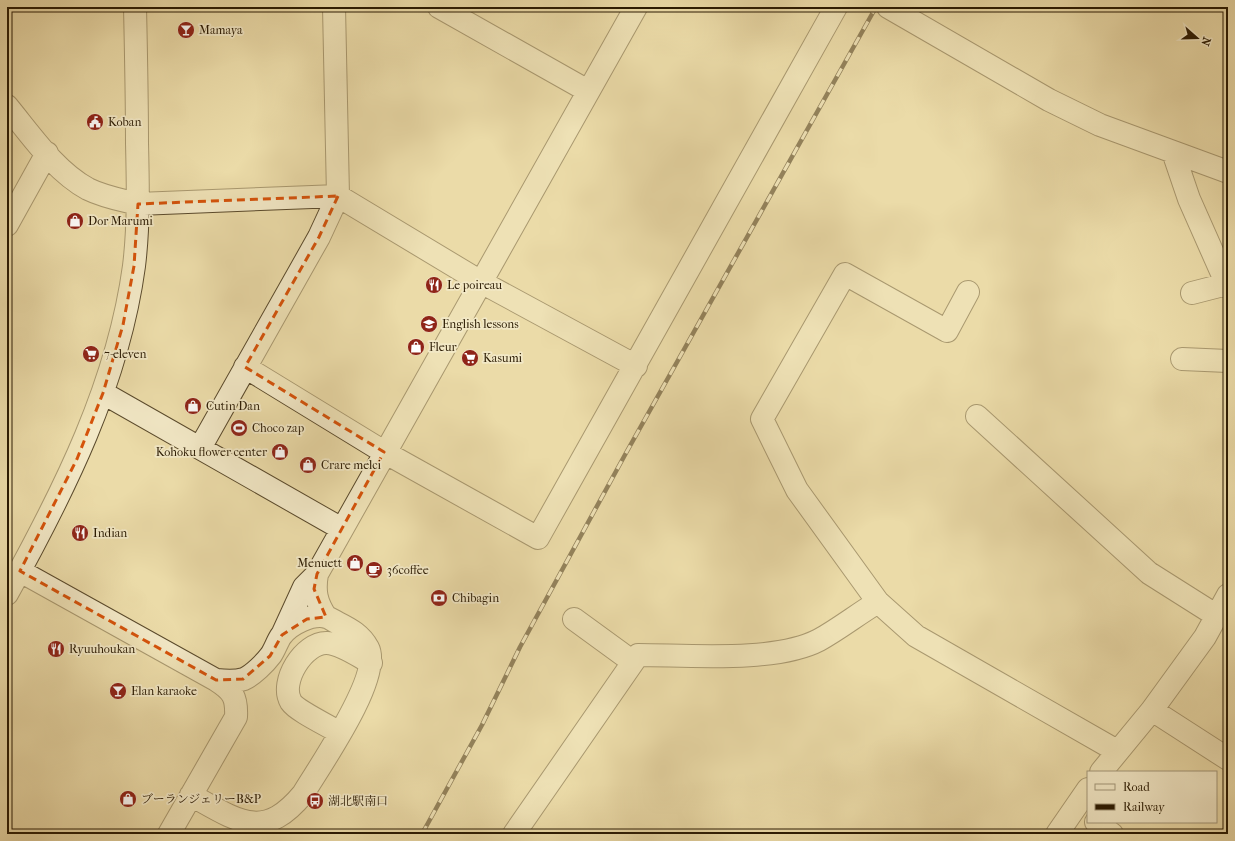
<svg xmlns="http://www.w3.org/2000/svg" width="1235" height="841" font-family="'IM FELL French Canon','Noto Serif JP',serif">
  <style>
    .lines { fill: none; stroke-linecap: round; stroke-linejoin: round }
    .minor-casing { stroke: #5a4a2c; stroke-width: 24 }
    .minor { stroke: #f2e8c6; stroke-width: 22 }
    .rail-casing { stroke: #2a1a02; stroke-width: 4.5 }
    .rail { stroke: #f2e8c6; stroke-width: 3; stroke-dasharray: 9; stroke-linecap: butt }
    .marked { fill: none; stroke: #d5530b; stroke-width: 3; stroke-dasharray: 8 5; stroke-linejoin: round }
    .labels { text-anchor: middle; dominant-baseline: central; stroke-width: 3.5; stroke-linejoin: round; paint-order: stroke }
    .poi-label { font-size: 12px; fill: #2a1a02; stroke: #f2e8c6; text-anchor: start }
  </style>
  <rect width="100%" height="100%" fill="#ebdba8"/>
  <filter id="stains"><feTurbulence type="fractalNoise" baseFrequency=".005" numOctaves="4"/><feColorMatrix values="0 0 0 0 .2 0 0 0 0 .09 0 0 0 0 .02 0 0 0 .5 -.17"/></filter>
  <radialGradient id="worn" r=".72"><stop offset=".6" stop-color="#630" stop-opacity="0"/><stop offset="1" stop-color="#630" stop-opacity=".3"/></radialGradient>
  <g class="lines">
    <g class="minor-casing">
      <path id="minor" d="M 439,7 L 588,91
        M 888,7 L 1049,100 L 1100,125 L 1228,172
        M 7,106 C 31,135 55,171 88,189 C 104,197 121,200 138,204 L 338,196 L 481,282 L 636,366
        M 1173,152 L 1189,199 L 1228,287
        M 7,225 L 47,153
        M 968,292 L 947,331 L 845,274 L 762,419 L 797,490 L 878,602 L 916,636 L 1117,751
        M 1192,293 L 1227,284
        M 1182,359 L 1228,361
        M 245,367 L 384,452 L 538,538 L 836,7
        M 103,393 L 342,529
        M 977,416 L 1149,573 L 1217,616
        M 200,448 L 319,237 L 338,196 L 334,7
        M 20,571 L 216,680 C 233,691 237,697 236,717 L 169,834
        M 317,574 C 314,591 316,602 326,617
        M 7,594 C 64,491 118,384 134,266 C 139,225 138,184 137,143 C 137,97 136,52 135,7
        M 574,619 L 633,662
        M 282,635 L 304,587 L 317,574 L 636,7
        M 1152,710 L 1228,759
        M 340,733 C 329,726 297,711 291,702 C 279,682 304,642 327,643 C 342,644 358,656 371,663
        M 1101,772 L 1152,710 L 1205,637 L 1228,595
        M 191,795 C 239,822 264,841 303,794 C 319,767 383,676 368,648 C 361,635 350,629 338,623 C 334,621 331,619 327,617 C 312,613 290,624 281,636 C 277,642 275,649 271,655 C 265,663 253,675 244,679 C 235,682 225,681 216,680
        M 1096,822 L 1112,834
        M 514,834 L 638,655 C 687,655 775,663 819,640 C 839,629 858,614 878,602
        M 1057,834 L 1088,789"/>
    </g>
    <use href="#minor" class="minor"/>
    <g class="rail-casing">
      <path id="rail" d="M 422,834 L 482,725 L 520,647 L 626,453 L 876,7"/>
    </g>
    <use href="#rail" class="rail"/>
  </g>
  <path d="M0 0H1235V841H0ZM 338,196 L 319,237 L 245,367 L 384,452 L 317,574 L 314,589 L 326,617 L 307,619 L 282,635 L 270,656 L 243,679 L 216,680 L 20,571 L 77,459 L 103,393 L 123,325 L 134,266 L 138,204 Z" fill="#ebdba8" fill-opacity=".55" fill-rule="evenodd"/>
  <path class="marked" d="M 338,196 L 319,237 L 245,367 L 384,452 L 317,574 L 314,589 L 326,617 L 307,619 L 282,635 L 270,656 L 243,679 L 216,680 L 20,571 L 77,459 L 103,393 L 123,325 L 134,266 L 138,204 Z"/>
  <defs>
    <g id="bar-disc" transform="scale(0.9)"><circle r="9.5" fill="#8f2418" stroke="#f2e8c6"/><path d="M-6-5H6L.8 .8V4.5H3.5V6h-7V4.5H-.8V.8Z" fill="#fff"/></g>
    <g id="civic-disc" transform="scale(0.9)"><circle r="9.5" fill="#8f2418" stroke="#f2e8c6"/><path d="M-.6-6.5H3V-4.5H.6V-3L4-1V1h2V6H-6V1h2V-1L-.6-3ZM-1.2 2.5V6h2.4V2.5Z" fill="#fff"/></g>
    <g id="shop-disc" transform="scale(0.9)"><circle r="9.5" fill="#8f2418" stroke="#f2e8c6"/><path d="M-5-2.5h2.3a2.7 3.5 0 0 1 5.4 0H5L5.5 6h-11ZM-1.5-2.5h3a1.5 2.3 0 0 0-3 0Z" fill="#fff"/></g>
    <g id="restaurant-disc" transform="scale(0.9)"><circle r="9.5" fill="#8f2418" stroke="#f2e8c6"/><path d="M-5-6h1v4h1v-4h1v4h1v-4h1v5L-1.5 .5V6h-2V.5L-5-1ZM5-6V6H3V1.5H1.5Q1.5-4 5-6Z" fill="#fff"/></g>
    <g id="university-disc" transform="scale(0.9)"><circle r="9.5" fill="#8f2418" stroke="#f2e8c6"/><path d="M0-5L7-2L0 1L-7-2ZM-4 1L0 2.5L4 1V4Q0 6-4 4Z" fill="#fff"/></g>
    <g id="supermarket-disc" transform="scale(0.9)"><circle r="9.5" fill="#8f2418" stroke="#f2e8c6"/><path d="M-6-5.5h2.5l.6 2H6L4.5 2H-2.5L-4.4-4H-6ZM-1.5 3.2a1.3 1.3 0 1 0 .1 0ZM3 3.2a1.3 1.3 0 1 0 .1 0Z" fill="#fff"/></g>
    <g id="stadium-disc" transform="scale(0.9)"><circle r="9.5" fill="#8f2418" stroke="#f2e8c6"/><path d="M0-5a6.5 5 0 1 0 0 10a6.5 5 0 1 0 0-10ZM-3.5-1.8h7v3.6h-7Z" fill="#fff"/></g>
    <g id="cafe-disc" transform="scale(0.9)"><circle r="9.5" fill="#8f2418" stroke="#f2e8c6"/><path d="M-5.5-4.5H6V0H3Q3 3.5 0 3.5H-2.5Q-5.5 3.5-5.5 0ZM3-3.2v2h1.7v-2ZM-6 4.5H4V6H-6Z" fill="#fff"/></g>
    <g id="bank-disc" transform="scale(0.9)"><circle r="9.5" fill="#8f2418" stroke="#f2e8c6"/><path d="M-6-4H6V4H-6ZM0-2.3a2.3 2.3 0 1 0 0 4.6a2.3 2.3 0 1 0 0-4.6Z" fill="#fff"/></g>
    <g id="bus-disc" transform="scale(0.9)"><circle r="9.5" fill="#8f2418" stroke="#f2e8c6"/><path d="M-5-6H5V4H4V6H2V4H-2V6H-4V4H-5ZM-3.5-4V0h7V-4ZM-3.5 1.2v1.5H-2V1.2ZM2 1.2v1.5H3.5V1.2Z" fill="#fff"/></g>
  </defs>
  <g fill-rule="evenodd">
    <use href="#bar-disc" x="186" y="30"/>
    <use href="#civic-disc" x="95" y="122"/>
    <use href="#shop-disc" x="75" y="221"/>
    <use href="#restaurant-disc" x="434" y="285"/>
    <use href="#university-disc" x="429" y="324"/>
    <use href="#shop-disc" x="416" y="347"/>
    <use href="#supermarket-disc" x="91" y="354"/>
    <use href="#supermarket-disc" x="470" y="358"/>
    <use href="#shop-disc" x="193" y="406"/>
    <use href="#stadium-disc" x="239" y="428"/>
    <use href="#shop-disc" x="280" y="452"/>
    <use href="#shop-disc" x="308" y="465"/>
    <use href="#restaurant-disc" x="80" y="533"/>
    <use href="#shop-disc" x="355" y="563"/>
    <use href="#cafe-disc" x="374" y="570"/>
    <use href="#bank-disc" x="439" y="598"/>
    <use href="#restaurant-disc" x="56" y="649"/>
    <use href="#bar-disc" x="118" y="691"/>
    <use href="#shop-disc" x="128" y="799"/>
    <use href="#bus-disc" x="315" y="801"/>
  </g>
  <g class="labels">
    <g class="poi-label">
      <text x="199" y="30">Mamaya</text>
      <text x="108" y="122">Koban</text>
      <text x="88" y="221">Dor Marumi</text>
      <text x="447" y="285">Le poireau</text>
      <text x="442" y="324">English lessons</text>
      <text x="429" y="347">Fleur</text>
      <text x="104" y="354">7-eleven</text>
      <text x="483" y="358">Kasumi</text>
      <text x="206" y="406">Cutin Dan</text>
      <text x="252" y="428">Choco zap</text>
      <text x="267" y="452" text-anchor="end">Kohoku flower center</text>
      <text x="321" y="465">Crare melci</text>
      <text x="93" y="533">Indian</text>
      <text x="342" y="563" text-anchor="end">Menuett</text>
      <text x="387" y="570">36coffee</text>
      <text x="452" y="598">Chibagin</text>
      <text x="69" y="649">Ryuuhoukan</text>
      <text x="131" y="691">Elan karaoke</text>
      <text x="141" y="799">ブーランジェリーB&amp;P</text>
      <text x="328" y="801">湖北駅南口</text>
    </g>
  </g>
  <rect width="1235" height="841" fill="none" stroke="#ebdba8" stroke-width="24"/>
  <rect x="8" y="8" width="1219" height="825" fill="none" stroke="#2a1a02" stroke-width="2"/>
  <rect x="12" y="12" width="1211" height="817" fill="none" stroke="#2a1a02"/>
  <rect x="1087" y="771" width="130" height="52" fill="#f2e8c6" stroke="#a29678"/>
  <rect x="1095" y="784" width="20" height="6" fill="#f2e8c6" stroke="#a29678"/>
  <text x="1123" y="791" font-size="12" fill="#2a1a02">Road</text>
  <rect x="1095" y="804" width="20" height="6" fill="#2a1a02" stroke="#a29678"/>
  <text x="1123" y="811" font-size="12" fill="#2a1a02">Railway</text>
  <g transform="translate(1197 38) rotate(110)" stroke="#f2e8c6" stroke-width="3" paint-order="stroke">
  <path d="M0-3L7 15L0 10L-7 15Z" fill="#2a1a02"/>
  <text y="-6" font-size="11" font-weight="bold" text-anchor="middle" fill="#2a1a02">N</text>
  </g>
  <rect width="100%" height="100%" filter="url(#stains)"/>
  <rect width="100%" height="100%" fill="url(#worn)"/>
</svg>
